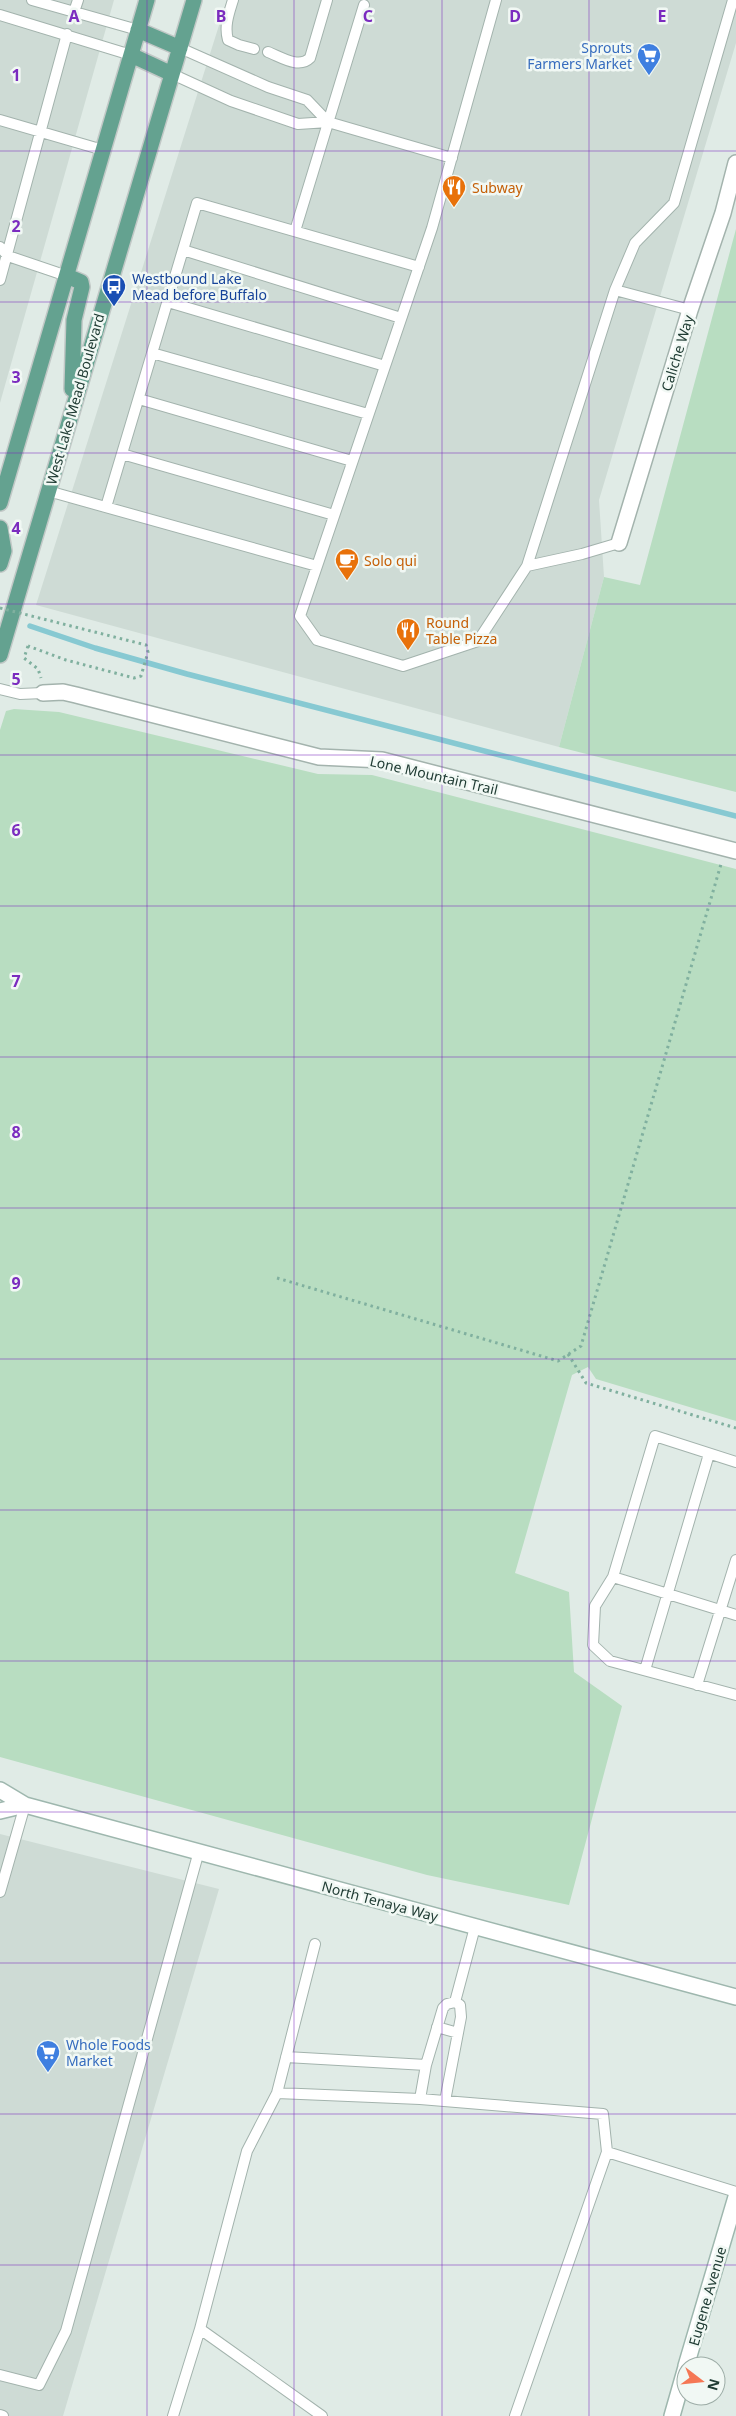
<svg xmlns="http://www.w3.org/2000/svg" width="736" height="2416" font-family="'Noto Sans',sans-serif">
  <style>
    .built { fill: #cedbd5 }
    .green { fill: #b8ddc1 }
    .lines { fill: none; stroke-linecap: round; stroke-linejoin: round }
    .stream { stroke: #87c9d2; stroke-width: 5.5 }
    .lane-casing { stroke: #a3b3ad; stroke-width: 12 }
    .street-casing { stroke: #a3b3ad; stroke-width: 18 }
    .secondary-casing { stroke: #9eb7ae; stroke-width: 18 }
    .primary-casing { stroke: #c1c8c6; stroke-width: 18 }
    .path { stroke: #80b09f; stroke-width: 3; stroke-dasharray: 2.5 4; stroke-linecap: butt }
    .lane { stroke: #fff; stroke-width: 10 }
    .street { stroke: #fff; stroke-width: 15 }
    .secondary { stroke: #fff; stroke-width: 15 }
    .primary { stroke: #64a290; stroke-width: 15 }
    .path-bridge { stroke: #80b09f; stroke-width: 3; stroke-dasharray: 2.5 4; stroke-linecap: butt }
    .grid { fill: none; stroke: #7b2cbf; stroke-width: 1; stroke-opacity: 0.55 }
    .labels { text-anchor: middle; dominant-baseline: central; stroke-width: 5; stroke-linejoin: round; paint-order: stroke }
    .shop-label { font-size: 14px; fill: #366cbe; stroke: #f1f8f4; text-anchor: end }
    .food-label { font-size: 14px; fill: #c56008; stroke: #f1f8f4; text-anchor: start }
    .transit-label { font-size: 14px; fill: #164399; stroke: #f1f8f4; text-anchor: start }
    .street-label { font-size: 14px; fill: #203c34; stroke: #f1f8f4 }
    .grid-label { font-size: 16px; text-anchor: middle; font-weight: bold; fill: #7b2cbf; stroke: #f1f8f4; stroke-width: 5; stroke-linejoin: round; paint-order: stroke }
  </style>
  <rect width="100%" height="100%" fill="#e0ebe6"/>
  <path class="built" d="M 0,0 L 114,0 L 0,403 Z
    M 227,0 L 736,0 L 736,43 L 599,500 L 604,577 L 559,747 L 36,605 Z
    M 0,1834 L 219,1889 L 63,2416 L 0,2416 Z"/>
  <path class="green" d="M 736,229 L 736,792 L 559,747 L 604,577 L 640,585 Z
    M 14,709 L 59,712 L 318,774 L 372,775 L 736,869 L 736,1421 L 596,1379 L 588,1367 L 572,1375 L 515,1573 L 569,1592 L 574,1672 L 622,1706 L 569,1905 L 427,1875 L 0,1757 L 0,730 L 6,711 Z"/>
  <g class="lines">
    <path class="stream" d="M 30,626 L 95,648 L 187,674 L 736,816"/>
    <g class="lane-casing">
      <path id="lane" d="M 32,0 L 138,30
        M 233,0 C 229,13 224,26 228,40 L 239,45 L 254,49
        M 496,0 L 432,228 L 300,616 L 317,640 L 403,666 L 478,641 L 527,566 L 615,290 L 635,243 L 674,203 L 733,0
        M 74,12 L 78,0
        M 0,15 L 131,55
        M 180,48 L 268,87 L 307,100 L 328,122
        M 268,52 C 281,57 299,69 310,58 L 327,0
        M 172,74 L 231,101 L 298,124 L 328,122 L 452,158
        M 0,120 L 103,150
        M 295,231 L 364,5
        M 0,247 L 8,256 L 67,276
        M 183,250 L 401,318
        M 0,280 L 67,34
        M 615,290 L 690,310
        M 168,302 L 385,366
        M 152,353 L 368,414
        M 139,399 L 352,461
        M 122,454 L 334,515
        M 48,491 L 317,566
        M 106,507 L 197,203 L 419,267
        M 527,566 L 582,554 L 619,543
        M 0,689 L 20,694 L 43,693
        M 613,1577 L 655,1436 L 736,1462
        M 736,1615 L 613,1577 L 595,1606 L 593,1645 L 610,1661 L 736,1695
        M 645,1670 L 709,1454
        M 697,1685 L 736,1560
        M 0,1892 L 25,1805
        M 455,2002 L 475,1927
        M 437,2027 L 458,2033
        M 286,2057 L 426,2065
        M 277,2093 L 315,1944
        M 420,2099 L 426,2065 L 443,2008 L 447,2004 L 455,2002 L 460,2005 L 461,2017 L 445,2101
        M 607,2152 L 736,2192
        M 0,2375 L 39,2385 L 66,2331 L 199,1851
        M 0,2415 L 3,2416
        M 173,2416 L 200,2329
        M 322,2416 L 200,2329 L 247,2151 L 277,2093 L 420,2099 L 603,2114 L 607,2152 L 515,2416"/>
    </g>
    <g class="street-casing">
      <path id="street" d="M 619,543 L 690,310 L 723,213 L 736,163
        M 43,693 L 63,692 L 76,695 L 319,757 L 382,760 L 736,851"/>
    </g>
    <g class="secondary-casing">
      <path id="secondary" d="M 0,1790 L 25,1805 L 736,1997
        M 0,1811 L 25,1805
        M 686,2366 L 736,2197
        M 672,2416 L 686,2367"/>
    </g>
    <g class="primary-casing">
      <path id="primary" d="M 138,30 L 180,48
        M 131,55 L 172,74
        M 67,276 L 81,282 L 82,287 L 74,320 L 72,389
        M 0,503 L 147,0
        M 0,528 L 4,551 L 0,564
        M 0,655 L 194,0"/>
    </g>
    <path class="path" d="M 28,646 L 24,658 L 38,669 L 41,678
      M 277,1278 L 558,1361 L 581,1346 L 721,864
      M 568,1354 L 586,1383 L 736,1428"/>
    <use href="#lane" class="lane"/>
    <use href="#street" class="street"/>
    <use href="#secondary" class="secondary"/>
    <use href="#primary" class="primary"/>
    <path class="path-bridge" d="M 0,608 L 146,645 L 148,652 L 141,676 L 134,678 L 66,660 L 28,646"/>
  </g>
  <path class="grid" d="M 147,0 L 147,2416M 294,0 L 294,2416M 442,0 L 442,2416M 589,0 L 589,2416M 0,151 L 736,151M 0,302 L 736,302M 0,453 L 736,453M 0,604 L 736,604M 0,755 L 736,755M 0,906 L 736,906M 0,1057 L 736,1057M 0,1208 L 736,1208M 0,1359 L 736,1359M 0,1510 L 736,1510M 0,1661 L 736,1661M 0,1812 L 736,1812M 0,1963 L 736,1963M 0,2114 L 736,2114M 0,2265 L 736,2265"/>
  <defs>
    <g id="supermarket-pin" transform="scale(1.25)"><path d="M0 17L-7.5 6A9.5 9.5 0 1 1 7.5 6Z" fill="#3f7fe0" stroke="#f1f8f4"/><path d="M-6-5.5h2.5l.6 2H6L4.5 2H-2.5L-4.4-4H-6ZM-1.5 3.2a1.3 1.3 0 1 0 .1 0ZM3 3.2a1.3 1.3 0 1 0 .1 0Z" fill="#fff"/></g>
    <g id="restaurant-pin" transform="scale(1.25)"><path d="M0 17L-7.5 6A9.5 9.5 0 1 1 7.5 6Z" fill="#e8710a" stroke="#f1f8f4"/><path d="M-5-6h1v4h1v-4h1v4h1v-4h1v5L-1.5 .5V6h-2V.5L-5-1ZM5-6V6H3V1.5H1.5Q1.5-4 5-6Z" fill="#fff"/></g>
    <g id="bus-pin" transform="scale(1.25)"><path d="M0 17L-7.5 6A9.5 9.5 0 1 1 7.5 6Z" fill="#1a4fb4" stroke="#f1f8f4"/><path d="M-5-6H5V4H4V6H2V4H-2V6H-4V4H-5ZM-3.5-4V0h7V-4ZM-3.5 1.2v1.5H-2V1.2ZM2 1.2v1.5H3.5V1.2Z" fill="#fff"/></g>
    <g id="cafe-pin" transform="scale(1.25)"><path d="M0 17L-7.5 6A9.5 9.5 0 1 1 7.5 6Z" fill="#e8710a" stroke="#f1f8f4"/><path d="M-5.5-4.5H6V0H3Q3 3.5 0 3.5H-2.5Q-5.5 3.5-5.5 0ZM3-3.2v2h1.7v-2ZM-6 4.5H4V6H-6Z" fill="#fff"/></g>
  </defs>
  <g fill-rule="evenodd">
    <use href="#supermarket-pin" x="649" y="55"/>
    <use href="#restaurant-pin" x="454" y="187"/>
    <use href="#bus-pin" x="114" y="286"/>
    <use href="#cafe-pin" x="347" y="560"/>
    <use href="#restaurant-pin" x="408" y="630"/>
    <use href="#supermarket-pin" x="48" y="2052"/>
  </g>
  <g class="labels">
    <g class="shop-label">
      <text x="632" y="47">Sprouts<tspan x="632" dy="16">Farmers Market</tspan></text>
      <text x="66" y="2044" text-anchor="start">Whole Foods<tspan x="66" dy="16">Market</tspan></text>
    </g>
    <g class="food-label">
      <text x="472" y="187">Subway</text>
      <text x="364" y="560">Solo qui</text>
      <text x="426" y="622">Round<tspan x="426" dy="16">Table Pizza</tspan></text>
    </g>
    <g class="transit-label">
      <text x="132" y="278">Westbound Lake<tspan x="132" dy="16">Mead before Buffalo</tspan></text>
    </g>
    <g class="street-label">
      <text transform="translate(677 353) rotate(-73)">Caliche Way</text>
      <text transform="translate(75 399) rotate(-74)">West Lake Mead Boulevard</text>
      <text transform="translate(434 775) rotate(13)">Lone Mountain Trail</text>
      <text transform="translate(380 1901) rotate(15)">North Tenaya Way</text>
      <text transform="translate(707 2296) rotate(-74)">Eugene Avenue</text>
    </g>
  </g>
  <g class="grid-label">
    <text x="74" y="22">A</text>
    <text x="221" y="22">B</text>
    <text x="368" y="22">C</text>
    <text x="515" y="22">D</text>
    <text x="662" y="22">E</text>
    <text x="16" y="81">1</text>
    <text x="16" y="232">2</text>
    <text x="16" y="383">3</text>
    <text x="16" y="534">4</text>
    <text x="16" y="685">5</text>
    <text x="16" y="836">6</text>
    <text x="16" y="987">7</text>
    <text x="16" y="1138">8</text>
    <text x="16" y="1289">9</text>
  </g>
  <g transform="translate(701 2381) rotate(106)"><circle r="24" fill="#f1f8f4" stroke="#9dada7"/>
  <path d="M0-4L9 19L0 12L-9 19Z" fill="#f57755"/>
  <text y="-8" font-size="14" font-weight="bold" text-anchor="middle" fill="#203c34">N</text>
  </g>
</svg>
